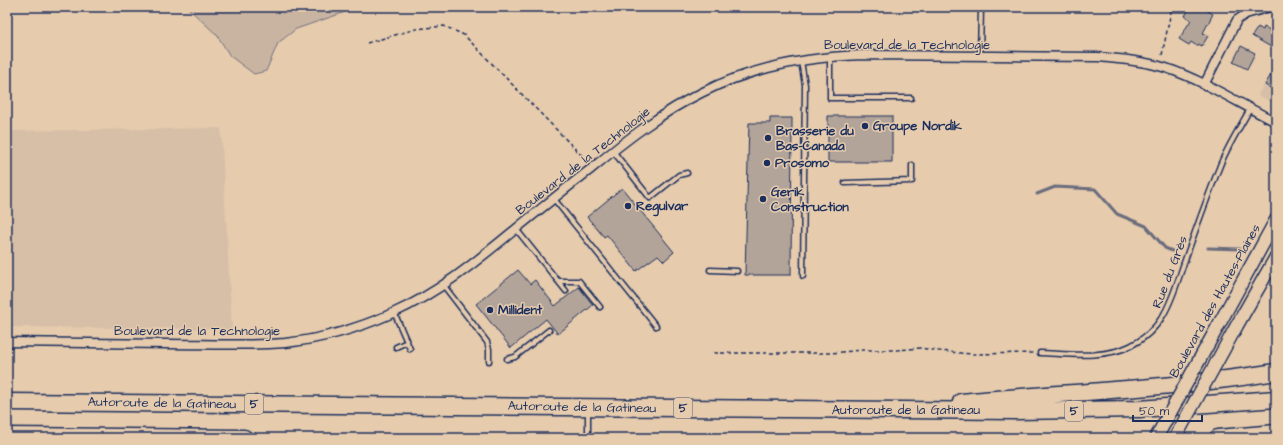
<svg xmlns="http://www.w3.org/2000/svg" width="1283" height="445" font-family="'Architects Daughter',sans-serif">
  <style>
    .built { fill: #d7bfa7 }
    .green { fill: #c9b4a1; stroke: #727280 }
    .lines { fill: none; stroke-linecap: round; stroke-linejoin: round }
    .stream { stroke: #6b6c7d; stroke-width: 3 }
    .building { fill: #b3a499; stroke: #1b2f5e }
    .lane-casing { stroke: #1b2f5e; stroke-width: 7 }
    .street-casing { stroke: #1b2f5e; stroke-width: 11 }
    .secondary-casing { stroke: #1b2f5e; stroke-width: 15 }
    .highway-casing { stroke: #1b2f5e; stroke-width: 19 }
    .path { stroke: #1b2f5e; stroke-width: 1.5; stroke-dasharray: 4 3; stroke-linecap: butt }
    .lane { stroke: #e6cbad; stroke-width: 4 }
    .street { stroke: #e6cbad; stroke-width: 8 }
    .secondary { stroke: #e6cbad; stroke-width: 12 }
    .highway { stroke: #e6cbad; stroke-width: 16 }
    .secondary-bridge-casing { stroke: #1b2f5e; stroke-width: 15; stroke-linecap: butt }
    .secondary-bridge { stroke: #e6cbad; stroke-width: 12 }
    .poi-dot { fill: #1b2f5e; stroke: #e6cbad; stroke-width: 1.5 }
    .labels { text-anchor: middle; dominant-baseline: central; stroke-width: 3; stroke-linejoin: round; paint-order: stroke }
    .shield { fill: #e6cbad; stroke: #585e76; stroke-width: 1 }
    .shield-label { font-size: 12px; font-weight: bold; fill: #1b2f5e }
    .street-label { font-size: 13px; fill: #1b2f5e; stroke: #e6cbad }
    .poi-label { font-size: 13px; font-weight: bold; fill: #1b2f5e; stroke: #e6cbad; text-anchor: start }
  </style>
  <rect width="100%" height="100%" fill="#e6cbad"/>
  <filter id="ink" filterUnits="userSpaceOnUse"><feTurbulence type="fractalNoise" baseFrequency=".025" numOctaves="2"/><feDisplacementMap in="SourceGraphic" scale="8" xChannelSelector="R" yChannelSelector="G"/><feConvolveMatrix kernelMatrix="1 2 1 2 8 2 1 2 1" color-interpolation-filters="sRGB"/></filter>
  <g filter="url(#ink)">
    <path class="built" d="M 1276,63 L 1276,105 L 1258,95 Z
      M 221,128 L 232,329 L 7,327 L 7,131 Z"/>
    <path class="green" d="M 185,7 L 360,7 L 296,29 L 278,43 L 266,71 L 254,74 L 230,56 L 217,35 L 188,8 Z"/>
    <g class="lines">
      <path class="stream" d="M 1037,194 L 1055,187 L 1095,189 L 1117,214 L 1146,226 L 1165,248 L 1172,251
        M 1208,248 L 1240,249"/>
    </g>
    <path class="building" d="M 1190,7 L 1206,7 L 1205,9 L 1213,14 L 1203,33 L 1208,36 L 1202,46 L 1198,44 L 1197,46 L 1191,42 L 1189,45 L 1179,39 L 1191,20 L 1185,16 Z
      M 1258,27 L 1263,30 L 1264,27 L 1276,33 L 1276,50 L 1252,36 Z
      M 1241,46 L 1255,53 L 1247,69 L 1233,62 Z
      M 1276,66 L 1276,91 L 1265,85 Z
      M 828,116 L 892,116 L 892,162 L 828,162 Z
      M 770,118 L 792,118 L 791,275 L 745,275 L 749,123 L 770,123 Z
      M 622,188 L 674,252 L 664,261 L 658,255 L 636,271 L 607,235 L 604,237 L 587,217 Z
      M 518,270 L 530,284 L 535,280 L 555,306 L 579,287 L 593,305 L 558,334 L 546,319 L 511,348 L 476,304 Z"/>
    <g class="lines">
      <g class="lane-casing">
        <path id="lane" d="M 830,57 L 830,98 L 911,98
          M 980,57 L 981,7
          M 801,61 L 805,85 L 803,276
          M 613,151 L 650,198 L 679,175 L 687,173
          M 845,183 L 912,181 L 912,165
          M 554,199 L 656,326
          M 516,229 L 566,291
          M 710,270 L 737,271
          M 558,281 L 579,281 L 600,307
          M 444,286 L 487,342 L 489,349 L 489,361
          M 394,312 L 410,349
          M 396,347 L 407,342
          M 1040,353 C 1069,354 1103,359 1130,346 C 1166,329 1173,294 1185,260 C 1196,229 1207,198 1219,168 C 1226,149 1240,127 1250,109
          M 507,359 L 515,357 L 549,330
          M 588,438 L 588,410"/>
      </g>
      <g class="street-casing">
        <path id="street" d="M 1204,85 L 1237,20 L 1246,14 L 1270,7
          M 7,342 C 60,343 114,343 167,344 C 206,344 246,346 285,343 C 322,339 359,328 393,313 C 440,292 478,260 517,228 C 542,208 566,188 591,169 C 626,140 662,112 703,92 C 753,67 807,57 862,55 L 1097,57 C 1120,59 1144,61 1166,68 C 1205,81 1240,104 1276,122"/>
      </g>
      <g class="secondary-casing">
        <path id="secondary" d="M 1236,327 L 1276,257
          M 1217,328 L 1276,220"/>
      </g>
      <g class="highway-casing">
        <path id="highway" d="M 7,402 L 1016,411 L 1139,409 L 1276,399
          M 961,402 C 1066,392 1172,389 1276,372
          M 7,436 L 244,438
          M 1218,438 L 1276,433"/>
      </g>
      <path class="path" d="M 367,43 L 416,29 L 444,26 L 464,35 L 588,162
        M 1162,55 L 1172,7
        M 714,353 L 831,353 L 863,350 L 898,350 L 920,348 L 939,351 L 972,354 L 1034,353"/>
      <use href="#lane" class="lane"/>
      <use href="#street" class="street"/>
      <use href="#secondary" class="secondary"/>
      <use href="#highway" class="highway"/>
      <g class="secondary-bridge-casing">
        <path id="secondary-bridge" d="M 1156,438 L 1217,328
          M 1175,438 L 1236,327"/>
      </g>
      <use href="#secondary-bridge" class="secondary-bridge"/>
    </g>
  </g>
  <g class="poi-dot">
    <circle cx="865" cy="126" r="4"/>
    <circle cx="768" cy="138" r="4"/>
    <circle cx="767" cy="163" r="4"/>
    <circle cx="763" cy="199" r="4"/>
    <circle cx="628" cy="206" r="4"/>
    <circle cx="490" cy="310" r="4"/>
  </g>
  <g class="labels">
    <g class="shield">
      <rect x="245" y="394" width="18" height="20" rx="3"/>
      <rect x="674" y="398" width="18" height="20" rx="3"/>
      <rect x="1065" y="401" width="18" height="20" rx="3"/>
    </g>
    <g class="shield-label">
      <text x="254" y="404">5</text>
      <text x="683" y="408">5</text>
      <text x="1074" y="411">5</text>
    </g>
    <g class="street-label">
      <text x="907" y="45">Boulevard de la Technologie</text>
      <text transform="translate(583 161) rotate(-38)">Boulevard de la Technologie</text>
      <text transform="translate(1170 272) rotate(-69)">Rue du Grès</text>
      <text transform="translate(1215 301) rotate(-61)">Boulevard des Hautes-Plaines</text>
      <text x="197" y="331">Boulevard de la Technologie</text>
      <text transform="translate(162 403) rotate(1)">Autoroute de la Gatineau</text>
      <text transform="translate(582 407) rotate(1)">Autoroute de la Gatineau</text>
      <text x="906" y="410">Autoroute de la Gatineau</text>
    </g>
    <g class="poi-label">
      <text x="873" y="126">Groupe Nordik</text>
      <text x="776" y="131">Brasserie du<tspan x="776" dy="15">Bas-Canada</tspan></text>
      <text x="775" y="163">Prosomo</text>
      <text x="771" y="192">Gerik<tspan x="771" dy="15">Construction</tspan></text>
      <text x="636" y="206">Regulvar</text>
      <text x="498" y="310">Millident</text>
    </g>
  </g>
  <rect width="1283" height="445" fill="none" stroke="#e6cbad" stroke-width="24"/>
  <rect x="12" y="12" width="1259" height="421" fill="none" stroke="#1b2f5e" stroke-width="1.5" filter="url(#ink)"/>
  <path d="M1133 415v6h69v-6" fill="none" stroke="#1b2f5e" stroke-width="2"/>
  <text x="1139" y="415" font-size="12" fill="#1b2f5e" stroke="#e6cbad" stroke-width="3" paint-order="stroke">50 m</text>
</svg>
